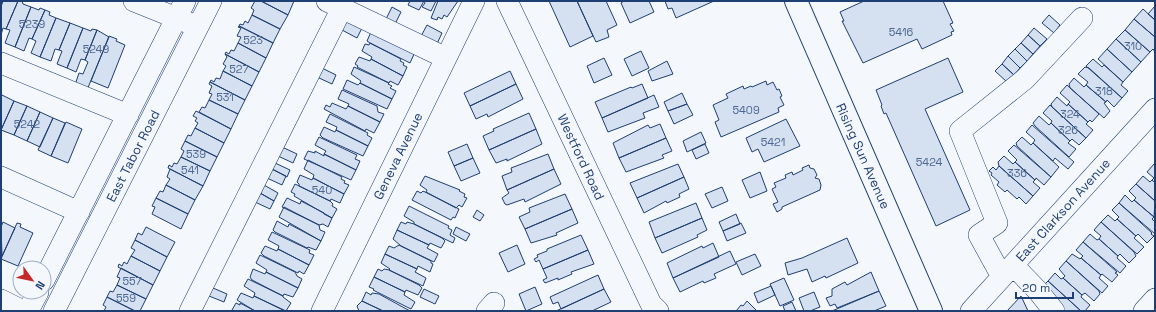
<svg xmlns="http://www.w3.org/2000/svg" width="1156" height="312" font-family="'Space Grotesk',sans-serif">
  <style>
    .building { fill: #d5e0f0; stroke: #1d3f73 }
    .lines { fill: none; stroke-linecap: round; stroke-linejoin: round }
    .minor-casing { stroke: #1d3f73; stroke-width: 22 }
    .major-casing { stroke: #1d3f73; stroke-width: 24 }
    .minor { stroke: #f4f7fb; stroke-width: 21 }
    .major { stroke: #f4f7fb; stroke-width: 22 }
    .labels { text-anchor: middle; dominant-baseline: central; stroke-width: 3; stroke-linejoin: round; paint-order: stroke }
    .number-label { font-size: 11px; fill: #4b6792 }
    .street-label { font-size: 13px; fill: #1d3f73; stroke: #f4f7fb }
  </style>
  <rect width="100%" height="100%" fill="#f4f7fb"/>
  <path class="building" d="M 3,1 L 18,1 L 6,29 L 3,28 L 1,35 L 1,7 Z
    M 18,1 L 22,1 L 23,4 L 31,7 L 15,47 L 5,43 L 10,30 L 6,29 Z
    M 255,1 L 261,1 L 288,15 L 280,29 L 252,15 L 254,10 L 251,8 Z
    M 261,1 L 294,1 L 288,15 Z
    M 410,1 L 424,1 L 419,10 L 408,5 Z
    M 424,1 L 436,1 L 431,11 L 422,7 L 425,3 Z
    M 438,1 L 458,1 L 447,17 L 444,15 L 442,19 L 438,17 L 437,20 L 431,18 Z
    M 549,1 L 577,1 L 593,36 L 570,47 Z
    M 577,1 L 606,1 L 617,25 L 607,30 L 609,37 L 596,42 Z
    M 624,1 L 649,1 L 654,12 L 630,23 L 621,3 Z
    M 665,1 L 714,1 L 676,18 L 672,8 L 668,9 Z
    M 864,1 L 943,1 L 953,23 L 950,24 L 954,31 L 951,32 L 952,35 L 922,49 L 917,39 L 863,63 L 842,21 L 844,21 L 840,12 Z
    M 1155,6 L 1155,20 L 1148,14 Z
    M 31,7 L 39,10 L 40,8 L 45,10 L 32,39 L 29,38 L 24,51 L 15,47 Z
    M 392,7 L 401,12 L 394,26 L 385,21 Z
    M 1143,9 L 1155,20 L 1155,37 L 1134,19 Z
    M 45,10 L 50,12 L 49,15 L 56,18 L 40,57 L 31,53 L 36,41 L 32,39 Z
    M 252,15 L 280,29 L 273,43 L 239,26 L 240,24 L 243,25 L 245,21 L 248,23 Z
    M 1049,15 L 1060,25 L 1054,33 L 1042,23 Z
    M 56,18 L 70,23 L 59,50 L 55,49 L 51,61 L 40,57 Z
    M 348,18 L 363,26 L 357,38 L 342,30 Z
    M 1134,19 L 1155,37 L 1155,52 L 1153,49 L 1150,52 L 1125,30 Z
    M 70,23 L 83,28 L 67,68 L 57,64 L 62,51 L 59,50 Z
    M 427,25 L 442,33 L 435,48 L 419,40 Z
    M 239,26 L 273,43 L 266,58 L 238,43 L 241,37 L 237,36 L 241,28 L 238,27 Z
    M 83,28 L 91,31 L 92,29 L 97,30 L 85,60 L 81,59 L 76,72 L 67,68 Z
    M 1034,28 L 1047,39 L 1040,46 L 1028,35 Z
    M 97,30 L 109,37 L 87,90 L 75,85 L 79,73 L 83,74 L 88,62 L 85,60 Z
    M 1125,30 L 1150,52 L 1141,62 L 1116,39 Z
    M 371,32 L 415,52 L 410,63 L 370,43 L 367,41 Z
    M 1028,35 L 1040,46 L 1033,54 L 1021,43 Z
    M 109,36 L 117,39 L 116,41 L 125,45 L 108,88 L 91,81 Z
    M 1116,39 L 1141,62 L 1132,72 L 1107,49 Z
    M 238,43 L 266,58 L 259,72 L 225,54 L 226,52 L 229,54 L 231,50 L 234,51 Z
    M 370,43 L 401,59 L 400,61 L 404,63 L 403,65 L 407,67 L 403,76 L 371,59 L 372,57 L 362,51 L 365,44 L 369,45 Z
    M 1021,43 L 1033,54 L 1027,61 L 1015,49 Z
    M 1015,49 L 1027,61 L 1020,68 L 1008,56 Z
    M 1107,49 L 1132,72 L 1123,82 L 1098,59 Z
    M 641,51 L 649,68 L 632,76 L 624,59 Z
    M 225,54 L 259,72 L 252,86 L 223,71 L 226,66 L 223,64 L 227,57 Z
    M 1008,56 L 1020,68 L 1014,75 L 1002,64 Z
    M 359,57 L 370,61 L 371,59 L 403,76 L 398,85 L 390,81 L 389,83 L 357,67 L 358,66 L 355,64 Z
    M 604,58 L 612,75 L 594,83 L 587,66 Z
    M 948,58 L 963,92 L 925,109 L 970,210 L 936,226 L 886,113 L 884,114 L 881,106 L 882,105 L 876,90 Z
    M 1093,59 L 1102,67 L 1104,65 L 1123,82 L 1121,85 L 1128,91 L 1122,98 L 1086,66 Z
    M 667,61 L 673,74 L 652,81 L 648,71 Z
    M 1002,64 L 1014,75 L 1007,82 L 995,71 Z
    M 354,67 L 389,83 L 388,84 L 392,86 L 390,88 L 396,91 L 392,99 L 360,83 L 361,81 L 351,74 Z
    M 1085,67 L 1089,68 L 1122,98 L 1114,107 L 1107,100 L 1106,102 L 1086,85 L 1088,82 L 1078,74 Z
    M 322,68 L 336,75 L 332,84 L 317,77 Z
    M 223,71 L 252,86 L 245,100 L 210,82 L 211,80 L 214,82 L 216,78 L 220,79 Z
    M 510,71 L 516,84 L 470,106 L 464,93 Z
    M 1074,78 L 1084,87 L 1086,85 L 1106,102 L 1104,103 L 1110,111 L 1104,118 L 1070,88 L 1069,84 Z
    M 347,80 L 358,85 L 360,83 L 392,99 L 387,109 L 343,89 Z
    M 766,81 L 767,85 L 773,82 L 777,90 L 779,89 L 782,96 L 780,97 L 784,105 L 778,108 L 779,112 L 721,137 L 715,122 L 719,120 L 713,105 L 728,98 L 726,94 L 743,86 L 744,89 L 751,86 L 752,87 Z
    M 210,82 L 245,100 L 238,114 L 209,100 L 212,94 L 209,93 L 212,86 L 209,84 Z
    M 516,84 L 523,99 L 488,117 L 487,114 L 476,119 L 470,106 Z
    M 642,84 L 648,98 L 602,118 L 595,102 L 631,87 L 632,88 Z
    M 1067,85 L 1099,114 L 1092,122 L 1090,120 L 1088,122 L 1068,104 L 1070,102 L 1060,93 Z
    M 342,90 L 377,106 L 378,112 L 384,114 L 380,122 L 348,106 L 349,104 L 338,99 Z
    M 682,93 L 687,104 L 668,111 L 664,102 Z
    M 2,95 L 14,101 L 1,130 L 1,97 Z
    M 654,95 L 659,107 L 643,113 L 645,118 L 608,132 L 602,118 Z
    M 1057,97 L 1067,106 L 1068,104 L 1088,122 L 1086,124 L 1093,130 L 1086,138 L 1052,107 L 1051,104 Z
    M 209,100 L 238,114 L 231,129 L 199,112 L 202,107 L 205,108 Z
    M 14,101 L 27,106 L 14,135 L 1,130 Z
    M 332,103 L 346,109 L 348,106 L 380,122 L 374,133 L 366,129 L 365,131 L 324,109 L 326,105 L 330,107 Z
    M 687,104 L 693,115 L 674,124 L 668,111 Z
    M 1050,105 L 1086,138 L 1079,145 L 1072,139 L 1070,141 L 1051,123 L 1052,121 L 1043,113 Z
    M 27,106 L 40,112 L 27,141 L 14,135 Z
    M 196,111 L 231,129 L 224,143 L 195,128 L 198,123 L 195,121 L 197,118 L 193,116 Z
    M 40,112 L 53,118 L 40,147 L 27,141 Z
    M 529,113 L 536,129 L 489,150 L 483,136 L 494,131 L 493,129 Z
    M 330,114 L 368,133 L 367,135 L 372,138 L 368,146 L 336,130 L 337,127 L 326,122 Z
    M 1039,116 L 1049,125 L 1051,123 L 1070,141 L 1068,143 L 1076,149 L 1069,157 L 1035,126 L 1033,123 Z
    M 53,118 L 65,123 L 51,156 L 38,150 Z
    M 786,119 L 800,146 L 764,162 L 758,149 L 752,152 L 746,138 Z
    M 66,122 L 82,129 L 68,163 L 51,156 Z
    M 660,124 L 666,138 L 619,158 L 613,143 L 648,125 L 650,128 Z
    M 1032,125 L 1074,162 L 1068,169 L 1055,158 L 1053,161 L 1033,143 L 1035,140 L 1026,132 Z
    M 324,127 L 335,132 L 336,130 L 368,146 L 363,156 L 323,138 L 320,135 Z
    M 195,128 L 224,143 L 217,157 L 185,141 L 188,135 L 191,136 Z
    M 536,129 L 542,144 L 507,161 L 507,159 L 496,163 L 489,150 Z
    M 701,132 L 706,143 L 687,152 L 683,141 Z
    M 319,137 L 357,155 L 355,159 L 360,161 L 356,170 L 324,154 L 326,151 L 315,145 Z
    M 1022,137 L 1031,145 L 1033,143 L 1059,167 L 1051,177 L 1017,146 L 1016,143 Z
    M 666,138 L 672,151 L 662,155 L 664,158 L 626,172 L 619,158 Z
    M 185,141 L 217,157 L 210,171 L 181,157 L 184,151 L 181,149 Z
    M 467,144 L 473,158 L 454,166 L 448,152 Z
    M 705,144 L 709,153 L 696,159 L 692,150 Z
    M 1014,145 L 1051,177 L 1044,185 L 1036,178 L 1035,180 L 1015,162 L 1017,160 L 1008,151 Z
    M 282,147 L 297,154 L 293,163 L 278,156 Z
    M 308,151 L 315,153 L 315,151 L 324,156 L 324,154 L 356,170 L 351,180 L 304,159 Z
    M 548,154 L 554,169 L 507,190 L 502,176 L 512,172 L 511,168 Z
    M 1004,156 L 1013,164 L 1015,162 L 1035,180 L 1033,182 L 1040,188 L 1033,196 L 999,166 L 998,162 Z
    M 181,157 L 210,171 L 203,186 L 168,168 L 169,165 L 172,167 L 174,163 L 177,164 Z
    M 473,158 L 480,173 L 461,181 L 454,166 Z
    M 308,160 L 342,177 L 341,179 L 345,181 L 344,183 L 349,185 L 344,194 L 313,178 L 314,175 L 304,169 Z
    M 275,163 L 290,170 L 287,177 L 272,169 Z
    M 678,164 L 684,177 L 637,198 L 630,183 Z
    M 1154,164 L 1155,165 L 1155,183 L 1152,180 L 1154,178 L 1147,172 Z
    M 809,165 L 810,168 L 814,169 L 817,175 L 815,178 L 819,179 L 821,185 L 820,190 L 782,207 L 782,209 L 777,212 L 773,204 L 778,202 L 772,189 L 776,187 L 774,183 L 786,178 L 785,175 L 792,172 L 793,175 L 803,170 L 802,168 Z
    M 999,166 L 1033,196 L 1026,204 L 1019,197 L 1017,199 L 1007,190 L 1005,192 L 997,185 L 999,182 L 991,175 L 992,173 L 989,171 L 993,167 L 996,170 Z
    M 170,169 L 203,186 L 195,200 L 166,185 L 170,179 L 167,177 Z
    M 272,169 L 286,176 L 282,185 L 267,178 Z
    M 554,169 L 561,184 L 525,202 L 524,199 L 507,205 L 505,204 L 502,198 L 509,193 L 507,190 Z
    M 760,172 L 767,191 L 750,198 L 742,180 Z
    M 300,175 L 312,180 L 313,178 L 344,194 L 340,203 L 331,199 L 330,201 L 299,186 L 299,184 L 297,182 Z
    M 425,176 L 460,190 L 459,191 L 465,194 L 464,197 L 467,198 L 462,207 L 459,205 L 456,208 L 426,192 L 427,190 L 420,185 Z
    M 1143,176 L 1150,182 L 1152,180 L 1155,183 L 1155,201 L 1136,184 Z
    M 684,177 L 689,189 L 679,194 L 680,197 L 667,203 L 666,201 L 644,213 L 637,198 Z
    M 295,184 L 330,201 L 333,204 L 332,206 L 337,209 L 332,218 L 294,196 L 295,194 L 291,192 Z
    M 1136,184 L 1155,201 L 1154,217 L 1134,200 L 1136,198 L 1129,191 Z
    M 166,185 L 195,200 L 188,214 L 156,198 L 160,191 L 163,192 Z
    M 264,185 L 278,193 L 274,201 L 260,193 Z
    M 722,187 L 728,201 L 712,208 L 705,194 Z
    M 417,191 L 421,193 L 423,191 L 459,209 L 455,218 L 453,217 L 451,220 L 412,200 Z
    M 260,193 L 274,201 L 270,209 L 255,202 Z
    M 565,194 L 572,209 L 525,229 L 519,217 L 530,212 L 529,208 Z
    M 1125,195 L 1132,202 L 1134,200 L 1154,217 L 1152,219 L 1155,222 L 1155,234 L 1119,203 Z
    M 156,198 L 188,214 L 181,229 L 152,214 L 155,207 L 152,206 Z
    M 287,198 L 300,204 L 301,201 L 324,213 L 324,214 L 332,218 L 328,227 L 323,224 L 319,225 L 282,207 Z
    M 696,203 L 702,218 L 655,238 L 649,222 Z
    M 1119,203 L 1152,233 L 1151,234 L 1154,236 L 1147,243 L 1138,234 L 1136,236 L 1117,219 L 1119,217 L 1112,210 Z
    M 409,206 L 449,226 L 448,228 L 452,230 L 450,235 L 455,238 L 453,243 L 414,224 L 414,222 L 404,216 Z
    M 284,207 L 319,225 L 320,230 L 325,232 L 321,241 L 279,217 Z
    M 572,209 L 578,223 L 556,233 L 557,235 L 531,243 L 525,229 Z
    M 477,210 L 484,215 L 480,221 L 473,217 Z
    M 736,214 L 740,224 L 723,231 L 719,222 Z
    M 1108,215 L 1115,221 L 1117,219 L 1136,236 L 1134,238 L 1144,247 L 1137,254 L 1101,222 Z
    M 702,218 L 707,230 L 697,235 L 698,237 L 662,253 L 655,238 Z
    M 277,221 L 288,227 L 289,224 L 321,241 L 316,250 L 308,247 L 307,248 L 275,232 L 273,230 Z
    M 3,222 L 15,228 L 2,256 L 1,227 Z
    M 401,222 L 406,224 L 407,222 L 414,224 L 442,238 L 445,241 L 441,248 L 430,243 L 429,245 L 397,230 Z
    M 1101,222 L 1134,252 L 1136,256 L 1129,263 L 1120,254 L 1118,256 L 1099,239 L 1101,236 L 1094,230 Z
    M 17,223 L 21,224 L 20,227 L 33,233 L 18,266 L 1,259 Z
    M 741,223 L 746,233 L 727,241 L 723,231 Z
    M 146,227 L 175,242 L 167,257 L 135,240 L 138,233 L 142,235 Z
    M 456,227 L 470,234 L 466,241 L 453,234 Z
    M 397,230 L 429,245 L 427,248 L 438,254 L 434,262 L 401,246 L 393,239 Z
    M 272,232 L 310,250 L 309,253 L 314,255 L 309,265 L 278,249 L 279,246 L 268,240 Z
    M 1090,234 L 1097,240 L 1099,239 L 1118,256 L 1117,258 L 1126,266 L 1120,273 L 1083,242 Z
    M 581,235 L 588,250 L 543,269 L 539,260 L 536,262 L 534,259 L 538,257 L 537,255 L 547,251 L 547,249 Z
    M 847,238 L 858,263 L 826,278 L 825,276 L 812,282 L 807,269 L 788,275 L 785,263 L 802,258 Z
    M 135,240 L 167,257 L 160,271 L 131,256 L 135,250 L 131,248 Z
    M 1083,242 L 1117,272 L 1115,273 L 1118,275 L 1112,282 L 1102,274 L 1101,275 L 1081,258 L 1083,256 L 1076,250 Z
    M 713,243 L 719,257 L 673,278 L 667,263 L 702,246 L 703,248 Z
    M 399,245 L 431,261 L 431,263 L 433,264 L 430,272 L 418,266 L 417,269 L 385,254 L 389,246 L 394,248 Z
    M 517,245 L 525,264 L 508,272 L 499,253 Z
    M 265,246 L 277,251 L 278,249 L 309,265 L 304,274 L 299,271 L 298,273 L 264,256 L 261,253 Z
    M 588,250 L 594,264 L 571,272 L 572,274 L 558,280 L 558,278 L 545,283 L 543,280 L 547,278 L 543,269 Z
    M 730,251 L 736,264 L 714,274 L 716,278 L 704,283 L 703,281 L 680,292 L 673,278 Z
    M 385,254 L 417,269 L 415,272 L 426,278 L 423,286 L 389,270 L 390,269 L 381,263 Z
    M 755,254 L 761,266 L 742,275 L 736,262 Z
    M 1072,254 L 1080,259 L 1081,258 L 1101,275 L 1099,278 L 1108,286 L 1102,293 L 1066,261 Z
    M 260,255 L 295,272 L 297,276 L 302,279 L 298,288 L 266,272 L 267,270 L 256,263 Z
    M 131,256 L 160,271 L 153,285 L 118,267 L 119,264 L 122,266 L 124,262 L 127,264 Z
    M 1066,261 L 1099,291 L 1100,294 L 1094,301 L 1085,293 L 1082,295 L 1063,278 L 1065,276 L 1059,269 Z
    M 121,268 L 153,285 L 146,299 L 117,285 L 120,278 L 117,277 Z
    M 253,269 L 265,274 L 266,272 L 298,288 L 293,297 L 284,294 L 283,296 L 252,280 L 250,277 Z
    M 378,269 L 382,271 L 384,269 L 389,270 L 419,285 L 422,288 L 418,295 L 406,290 L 405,292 L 374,277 Z
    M 871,272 L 879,291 L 837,308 L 835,304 L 830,306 L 826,298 L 832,296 L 832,289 L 845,282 L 847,285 Z
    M 1055,273 L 1061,279 L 1063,278 L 1082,295 L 1081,297 L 1090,305 L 1085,311 L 1081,311 L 1048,281 Z
    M 598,275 L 604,289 L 561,309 L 558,302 L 553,304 L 550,297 Z
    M 374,277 L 405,292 L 404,295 L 415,302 L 411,309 L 373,290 L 374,289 L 369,287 Z
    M 784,278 L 794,300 L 780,306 L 770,284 Z
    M 248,279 L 283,296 L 283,297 L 291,303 L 286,311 L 254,296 L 255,293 L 244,286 Z
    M 1048,281 L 1081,311 L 1056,311 L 1041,288 Z
    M 117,285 L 146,299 L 140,311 L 135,311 L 107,297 L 110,291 L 113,292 Z
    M 771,286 L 775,295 L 758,303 L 754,293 Z
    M 535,287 L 542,304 L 526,311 L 519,294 Z
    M 213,288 L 227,294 L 224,302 L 209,296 Z
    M 424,289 L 439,296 L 435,304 L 420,297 Z
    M 604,289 L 611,302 L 592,311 L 556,311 Z
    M 879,291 L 886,306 L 874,311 L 832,311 Z
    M 366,292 L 371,295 L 372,293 L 379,294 L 410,311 L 383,311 L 362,301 Z
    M 814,292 L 820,307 L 810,311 L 804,311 L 799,298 Z
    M 241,293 L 253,298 L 254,296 L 285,311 L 255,311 L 237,300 Z
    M 1021,296 L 1028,311 L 1007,311 Z
    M 107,297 L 135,311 L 104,311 L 106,307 L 103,305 Z
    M 362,301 L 383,311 L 359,311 L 357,306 Z
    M 747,301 L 757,311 L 736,311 L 741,305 L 743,306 Z
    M 792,302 L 796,311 L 785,311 L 783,306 Z
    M 236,303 L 240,305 L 240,303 L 255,311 L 234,311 L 232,310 Z"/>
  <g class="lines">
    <g class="minor-casing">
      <path id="minor" d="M 134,1 L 189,23
        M 327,1 L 446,58
        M 507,1 L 651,304 L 658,311
        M 1,63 L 128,115
        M 1,177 L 79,212
        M 1013,265 L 1038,291 L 1054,311
        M 1002,277 L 979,235 L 997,223 L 960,131 L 1025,79 L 1082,18
        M 44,280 L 185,1
        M 1,300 L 23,311
        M 28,311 L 38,292
        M 54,311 L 211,1
        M 190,311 L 342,8
        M 322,311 L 474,1
        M 487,311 L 494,303
        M 971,311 L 1155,109
        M 1144,311 L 1155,299"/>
    </g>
    <g class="major-casing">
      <path id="major" d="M 796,1 L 931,311"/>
    </g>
    <use href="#minor" class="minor"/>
    <use href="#major" class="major"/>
  </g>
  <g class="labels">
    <g class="number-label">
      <text x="32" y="24">5239</text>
      <text x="901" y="32">5416</text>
      <text x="253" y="40">523</text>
      <text x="1133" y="46">310</text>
      <text x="96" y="49">5249</text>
      <text x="239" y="69">527</text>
      <text x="1104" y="91">318</text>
      <text x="225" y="97">531</text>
      <text x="746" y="110">5409</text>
      <text x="1070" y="114">324</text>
      <text x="27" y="124">5242</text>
      <text x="1068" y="130">326</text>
      <text x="773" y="142">5421</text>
      <text x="196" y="154">539</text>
      <text x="929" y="162">5424</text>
      <text x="190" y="170">541</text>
      <text x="1017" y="173">336</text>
      <text x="322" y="190">540</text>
      <text x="132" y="281">557</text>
      <text x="126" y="298">559</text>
    </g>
    <g class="street-label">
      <text transform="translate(133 156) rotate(-63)">East Tabor Road</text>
      <text transform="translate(398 156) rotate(-64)">Geneva Avenue</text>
      <text transform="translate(863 156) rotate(66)">Rising Sun Avenue</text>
      <text transform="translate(581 157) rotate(65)">Westford Road</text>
      <text transform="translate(1063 210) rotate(-48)">East Clarkson Avenue</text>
    </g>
  </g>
  <rect width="1156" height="312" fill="none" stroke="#1d3f73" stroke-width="4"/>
  <g transform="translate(32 280) rotate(123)"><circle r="19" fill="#f4f7fb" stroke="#9eadc5"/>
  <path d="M0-3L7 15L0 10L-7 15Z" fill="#c62828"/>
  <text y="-6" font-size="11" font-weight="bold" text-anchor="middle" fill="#1d3f73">N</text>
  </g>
  <path d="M1016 292v6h57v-6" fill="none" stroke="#1d3f73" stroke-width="2"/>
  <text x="1022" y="292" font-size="12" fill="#1d3f73" stroke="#f4f7fb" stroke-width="3" paint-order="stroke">20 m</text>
</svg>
